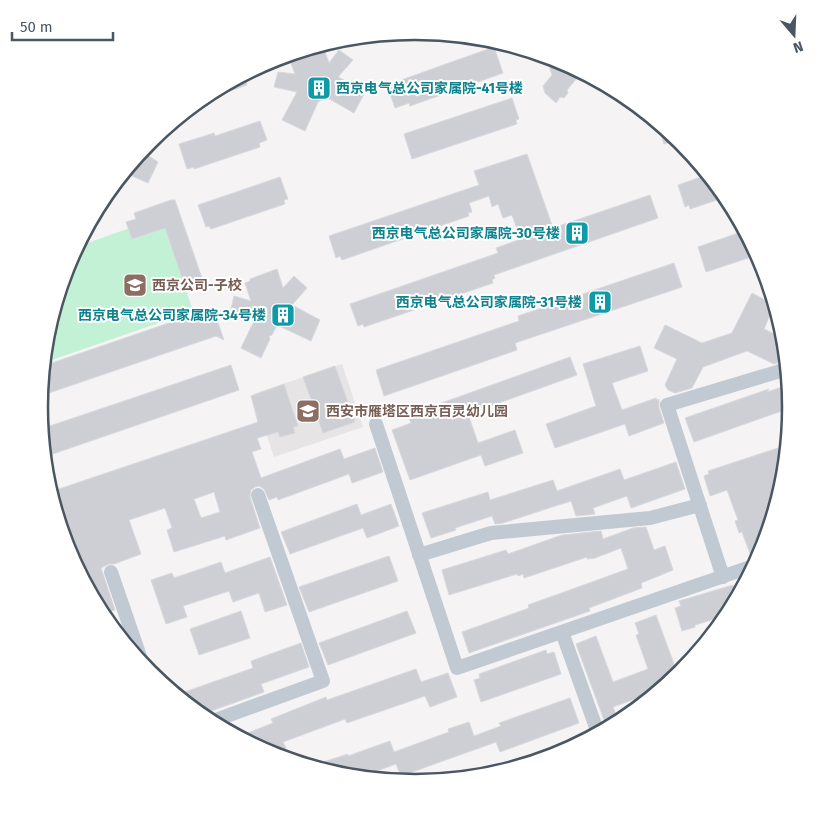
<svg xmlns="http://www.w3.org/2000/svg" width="829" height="814" font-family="'Fira Sans','Noto Sans SC',sans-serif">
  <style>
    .education { fill: #e6e4e5 }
    .green { fill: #c3f1d5 }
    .building { fill: #cdcfd5; stroke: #d7d9de; fill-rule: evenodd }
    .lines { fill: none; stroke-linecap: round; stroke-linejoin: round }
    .street { stroke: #c1cad2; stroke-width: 14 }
    .labels { text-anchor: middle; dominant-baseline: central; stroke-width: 4; stroke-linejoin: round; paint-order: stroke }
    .culture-label { font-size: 14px; font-weight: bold; fill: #0d838f; stroke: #fff; text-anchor: end }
    .education-label { font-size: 14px; font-weight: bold; fill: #785e54; stroke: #fff; text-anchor: start }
    .rim { fill: none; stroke: #4a5661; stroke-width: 2.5 }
  </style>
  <rect width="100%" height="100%" fill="#f5f3f3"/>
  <path class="education" d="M 342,364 L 363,427 L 274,457 L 253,394 Z"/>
  <path class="green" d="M 161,217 L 193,311 L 43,363 C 47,324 57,282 76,247 Z"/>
  <path class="building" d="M 322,44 L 329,63 L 339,50 L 353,60 L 338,77 L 354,85 L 353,87 L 365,92 L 354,113 L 326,97 L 318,102 L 305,131 L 282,120 L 297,92 L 274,87 L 278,72 L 295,74 L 288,55 Z
    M 494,47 L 503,73 L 410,106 L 409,103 L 395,108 L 387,85 Z
    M 546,56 L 559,60 L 582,72 L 567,90 L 568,93 L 564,98 L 560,97 L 556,103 L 545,93 L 543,86 L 552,75 Z
    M 244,74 L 247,85 L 219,95 L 216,89 Z
    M 512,98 L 519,119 L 516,120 L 517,124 L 412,159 L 404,134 Z
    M 260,121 L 267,140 L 259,143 L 260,147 L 194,169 L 194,167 L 187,169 L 179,144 L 214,133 L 215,136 Z
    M 656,121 L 669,132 L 678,140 L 664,144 Z
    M 141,151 L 158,162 L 148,183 L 123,172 Z
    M 527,154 L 553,228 L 650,195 L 658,218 L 494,275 L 495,278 L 492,280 L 493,283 L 364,327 L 363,324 L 358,326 L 350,304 L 498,253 L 496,248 L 521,239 L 512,215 L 503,218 L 498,204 L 492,207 L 489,196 L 469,203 L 472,212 L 468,213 L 469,216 L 342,260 L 340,256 L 336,258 L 329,236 L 479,185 L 474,171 Z
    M 707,175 L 726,197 L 690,209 L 689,205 L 685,207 L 678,185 Z
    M 280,177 L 288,199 L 284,200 L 285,204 L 211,229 L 209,226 L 206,227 L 198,205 Z
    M 171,200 L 175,200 L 204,284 L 186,290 L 165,228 L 132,239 L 126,222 L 136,219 L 134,213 Z
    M 744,231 L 757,255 L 706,272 L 698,247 Z
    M 674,263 L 682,287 L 515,343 L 517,350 L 384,396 L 376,370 L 519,321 L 518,316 Z
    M 277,269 L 283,288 L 294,276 L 307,288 L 292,305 L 320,320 L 311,341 L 277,325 L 272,335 L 269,336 L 270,339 L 261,358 L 241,348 L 255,319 L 230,313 L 234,296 L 251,301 L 245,283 L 250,281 L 250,279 Z
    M 752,293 L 774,305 L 764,329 L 784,339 L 785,357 L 783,361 L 774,364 L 747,351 L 703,367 L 692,388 L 675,393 L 668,390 L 665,385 L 677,359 L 654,348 L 665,325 L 702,343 L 732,333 Z
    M 213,308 L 224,340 L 216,336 L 40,396 L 43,366 Z
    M 640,346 L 648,371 L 612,383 L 622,410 L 656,398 L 658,401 L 659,399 L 659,408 L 664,423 L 629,436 L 625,424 L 555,448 L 546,424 L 596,406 L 583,364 Z
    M 570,357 L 577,375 L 468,414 L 478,443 L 515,430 L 523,453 L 485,466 L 481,455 L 410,480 L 392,430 L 411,423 L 408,415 Z
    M 231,365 L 239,390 L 44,457 L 41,429 Z
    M 335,366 L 355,422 L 323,433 L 303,377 Z
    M 284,384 L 298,426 L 293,427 L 295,433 L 280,437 L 278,432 L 257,438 L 261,449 L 252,452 L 261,478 L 340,449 L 344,459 L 375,448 L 383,472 L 352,483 L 349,474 L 278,500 L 277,497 L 269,500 L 264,489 L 259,486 L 255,487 L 251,490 L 250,497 L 260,528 L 226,540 L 225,536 L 174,552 L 167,530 L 172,528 L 165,508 L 129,520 L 141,554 L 114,564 L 109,564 L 101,568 L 115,610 L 101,615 L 67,551 L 50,492 L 258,422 L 251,396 ZM 214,492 L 220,512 L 201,518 L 194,499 Z
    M 788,385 L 790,408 L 694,442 L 685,418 L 769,389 L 767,392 Z
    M 778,448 L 779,451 L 786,448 L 783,481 L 762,551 L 751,556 L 742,532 L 739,533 L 735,521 L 738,520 L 727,490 L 710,496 L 704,476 L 709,474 L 708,471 Z
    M 676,462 L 685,489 L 631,508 L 627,496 L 593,508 L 595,514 L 576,516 L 571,501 L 503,523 L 495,524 L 492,516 L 455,528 L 456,530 L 431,538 L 422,513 L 488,492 L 490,500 L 553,480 L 557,491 L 620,469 L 624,480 Z
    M 357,504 L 361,515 L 391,504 L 399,526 L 367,538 L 363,528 L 290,554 L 281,532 Z
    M 646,527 L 654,550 L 665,546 L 673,570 L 641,583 L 642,588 L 589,608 L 590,611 L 469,653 L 462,632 L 529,608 L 528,605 L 628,569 L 621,548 L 595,558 L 587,559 L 587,557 L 524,578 L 523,574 L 518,576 L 517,574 L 449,595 L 442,570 L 506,550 L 508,554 L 562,535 L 601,531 L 603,539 L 633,528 Z
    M 389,556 L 398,581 L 309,612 L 299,587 Z
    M 270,557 L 287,605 L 265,612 L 259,593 L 233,602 L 229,591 L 183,606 L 187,617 L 166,624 L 151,580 L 172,573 L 174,578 L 221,562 L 225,573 Z
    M 744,584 L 727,615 L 695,625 L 695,627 L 682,631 L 675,608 L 681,606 L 679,601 L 733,585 L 734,587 Z
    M 241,611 L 250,638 L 199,655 L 190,629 Z
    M 407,611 L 416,633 L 328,665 L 319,643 Z
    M 656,615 L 678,675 L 659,690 L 613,707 L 619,722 L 607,728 L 576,644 L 596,636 L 613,682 L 648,669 L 636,635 L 639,634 L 635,623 Z
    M 301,643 L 309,667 L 261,684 L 264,692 L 200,715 L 176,695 L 253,668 L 251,661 Z
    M 546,650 L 547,654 L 554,652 L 561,674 L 481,702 L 474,680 L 480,678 L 479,674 Z
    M 416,669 L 421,682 L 448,673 L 457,697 L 430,707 L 425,696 L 347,723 L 345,719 L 283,742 L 286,748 L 270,754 L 238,737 L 273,723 L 271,719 L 326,697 L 327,700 Z
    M 570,698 L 579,723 L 500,752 L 496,742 L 401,776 L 396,764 L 360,777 L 341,775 L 311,766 L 348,754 L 348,756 L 390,741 L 394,752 L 449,732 L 448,729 L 469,722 L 474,736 L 501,726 L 499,723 Z"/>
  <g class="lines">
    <path class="street" d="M 376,424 L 457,668 L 753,566
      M 419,555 L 491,533 L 650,518 L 700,505
      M 111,572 L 143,665
      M 723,577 L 667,405 L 787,369
      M 562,632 L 598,733
      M 210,722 L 323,681 L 258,495"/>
  </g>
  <defs>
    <g id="building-square" transform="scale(1.25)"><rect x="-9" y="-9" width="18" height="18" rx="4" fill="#0f9aa8" stroke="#fff"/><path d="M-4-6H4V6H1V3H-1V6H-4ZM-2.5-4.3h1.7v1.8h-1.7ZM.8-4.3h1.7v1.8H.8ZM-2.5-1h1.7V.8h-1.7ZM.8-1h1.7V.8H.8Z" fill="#fff"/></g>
    <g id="school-square" transform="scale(1.25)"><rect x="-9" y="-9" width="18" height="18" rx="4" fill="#8d6e63" stroke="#fff"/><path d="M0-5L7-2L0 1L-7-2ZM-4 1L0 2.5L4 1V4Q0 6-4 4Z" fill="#fff"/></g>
  </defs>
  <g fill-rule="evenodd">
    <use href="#building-square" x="319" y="88"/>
    <use href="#building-square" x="577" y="233"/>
    <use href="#school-square" x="135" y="285"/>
    <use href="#building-square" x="600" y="302"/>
    <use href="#building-square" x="283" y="315"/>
    <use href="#school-square" x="308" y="411"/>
  </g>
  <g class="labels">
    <g class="culture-label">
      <text x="336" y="88" text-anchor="start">西京电气总公司家属院-41号楼</text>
      <text x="560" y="233">西京电气总公司家属院-30号楼</text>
      <text x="582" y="302">西京电气总公司家属院-31号楼</text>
      <text x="266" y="315">西京电气总公司家属院-34号楼</text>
    </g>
    <g class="education-label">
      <text x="152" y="285">西京公司-子校</text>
      <text x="326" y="411">西安市雁塔区西京百灵幼儿园</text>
    </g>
  </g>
  <path d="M0 0H829V814H0ZM48 407a367 367 0 1 1 734 0a367 367 0 1 1-734 0Z" fill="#fff" fill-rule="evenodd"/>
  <path class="rim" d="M48 407a367 367 0 1 1 734 0a367 367 0 1 1-734 0Z"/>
  <g transform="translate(794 35) rotate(161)" stroke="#ffffff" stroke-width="4" paint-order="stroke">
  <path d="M0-4L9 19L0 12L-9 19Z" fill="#4a5661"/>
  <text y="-8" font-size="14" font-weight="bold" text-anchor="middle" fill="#4a5661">N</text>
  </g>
  <path d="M12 32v8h101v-8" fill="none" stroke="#4a5661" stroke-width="2.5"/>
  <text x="20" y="32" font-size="15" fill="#4a5661" stroke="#ffffff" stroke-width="4" paint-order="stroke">50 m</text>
</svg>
